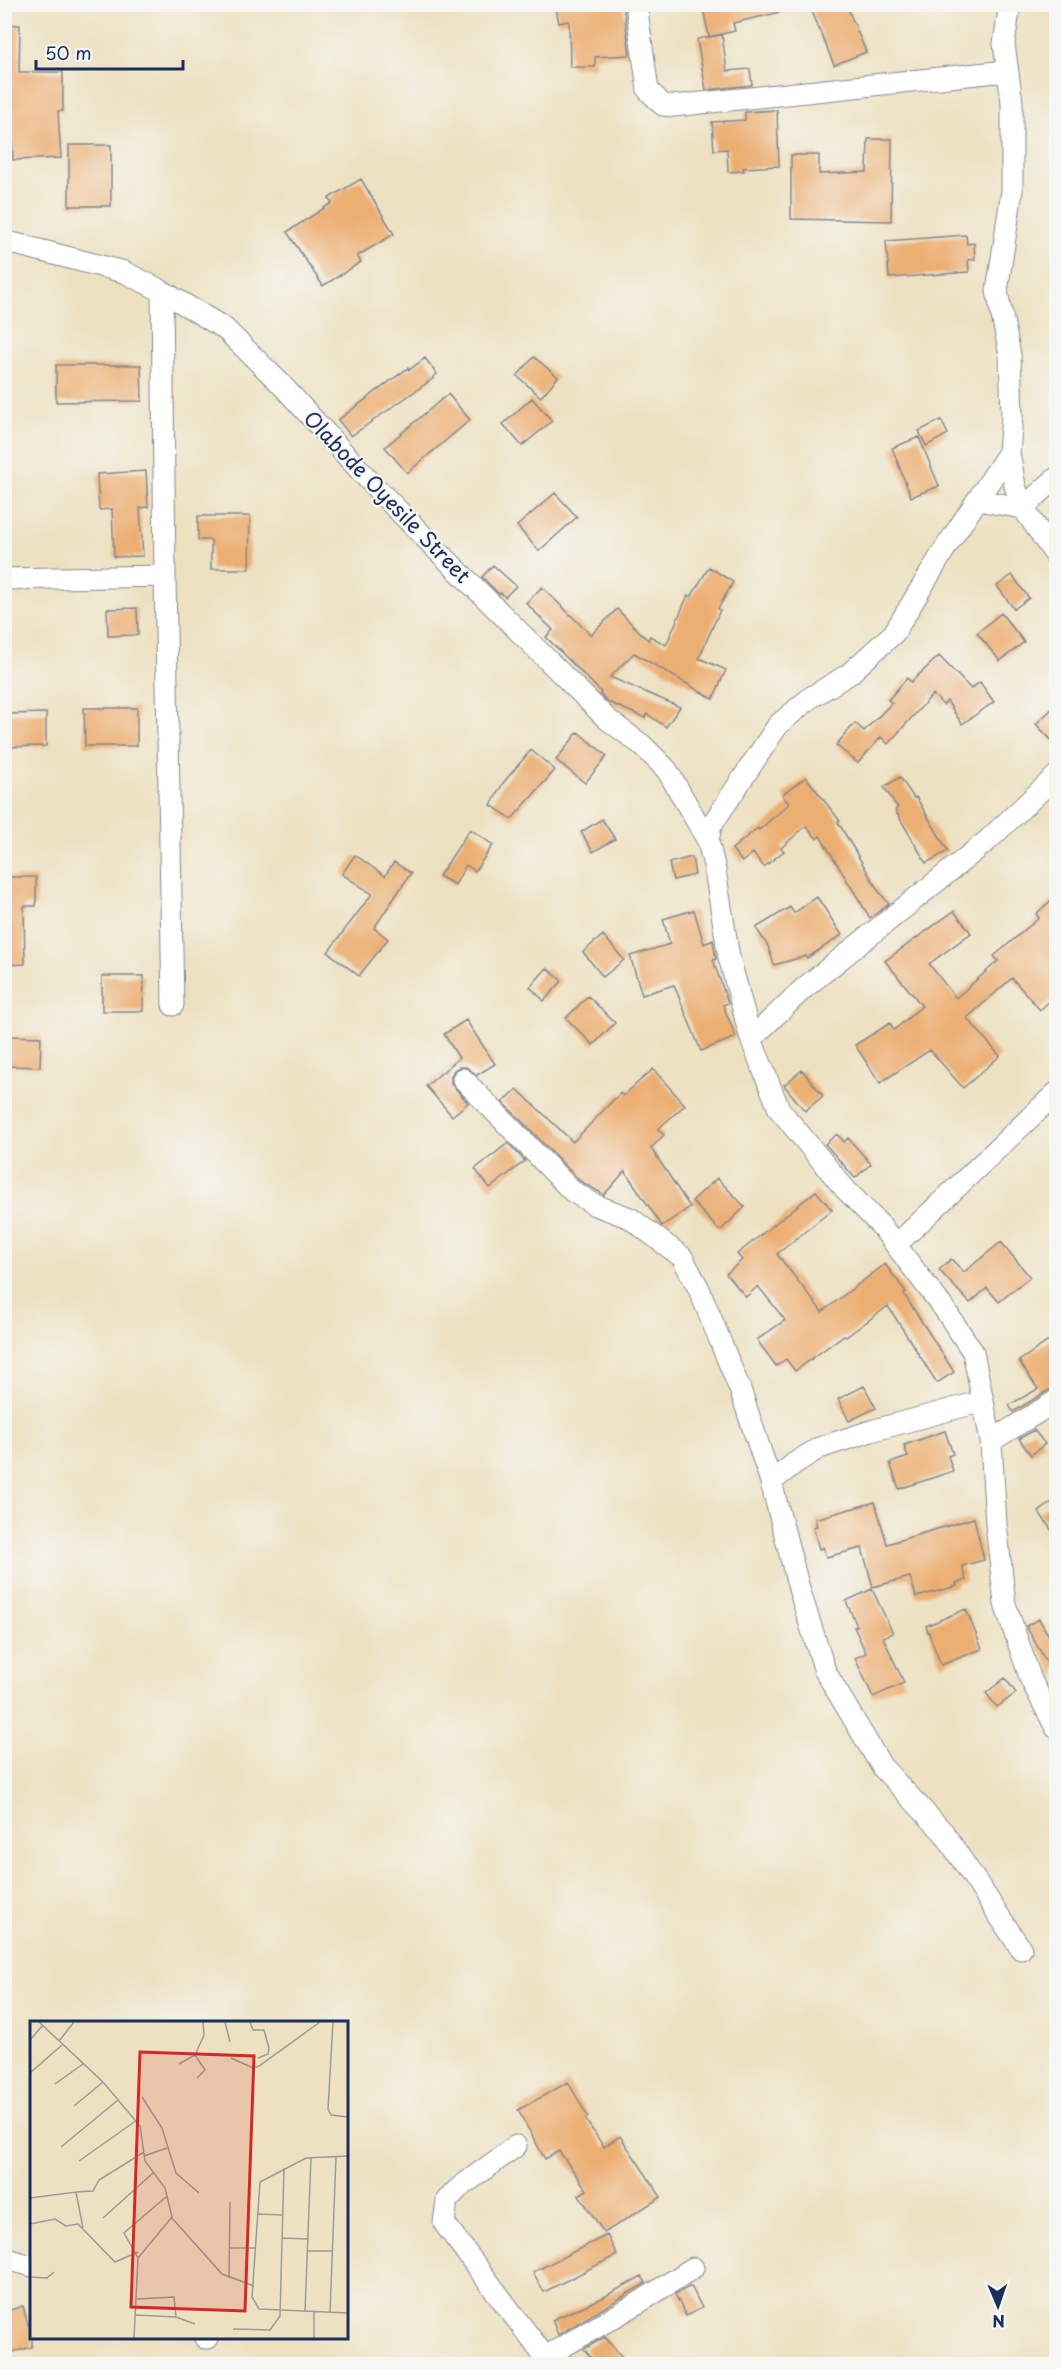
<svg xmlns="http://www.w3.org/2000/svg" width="1061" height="2369" font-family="'Playpen Sans',sans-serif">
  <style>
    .building { fill: #ecaf72 }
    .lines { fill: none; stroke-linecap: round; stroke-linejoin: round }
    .minor-casing { stroke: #848890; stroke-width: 23 }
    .minor { stroke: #fff; stroke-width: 21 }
    .labels { text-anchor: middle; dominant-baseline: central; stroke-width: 4.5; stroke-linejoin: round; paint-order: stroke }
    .street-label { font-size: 21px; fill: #1b2f5e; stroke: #f6f6f2 }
    .inset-road { fill: none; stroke: #999a99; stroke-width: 1.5 }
    .view { fill: #d62828; fill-opacity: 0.15; stroke: #d62828; stroke-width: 3 }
    .inset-edge { fill: none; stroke: #1b2f5e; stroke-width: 3 }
  </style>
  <rect width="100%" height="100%" fill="#f6f6f2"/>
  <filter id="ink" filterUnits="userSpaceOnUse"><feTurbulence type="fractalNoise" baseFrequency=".0167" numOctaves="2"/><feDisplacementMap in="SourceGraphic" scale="12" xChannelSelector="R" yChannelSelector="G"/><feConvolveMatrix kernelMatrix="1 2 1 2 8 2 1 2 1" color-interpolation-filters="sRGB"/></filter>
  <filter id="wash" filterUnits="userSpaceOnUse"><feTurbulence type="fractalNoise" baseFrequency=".008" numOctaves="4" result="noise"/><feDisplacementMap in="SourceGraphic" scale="24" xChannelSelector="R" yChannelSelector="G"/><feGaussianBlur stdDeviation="1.35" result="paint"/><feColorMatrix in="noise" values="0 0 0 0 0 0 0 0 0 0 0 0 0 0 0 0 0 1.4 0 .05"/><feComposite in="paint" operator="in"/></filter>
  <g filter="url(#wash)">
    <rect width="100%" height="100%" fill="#ede1c1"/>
    <g id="blocks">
      <path class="building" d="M 555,4 L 623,4 L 630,55 L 595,57 L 595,67 L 570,67 L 569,21 L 559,23 Z
        M 702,4 L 780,4 L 781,12 L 733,23 L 735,31 L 709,37 Z
        M 809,4 L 846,4 L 866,52 L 834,65 Z
        M 4,24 L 20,25 L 19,72 L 63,72 L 63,111 L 58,111 L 61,158 L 13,160 L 11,111 L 4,111 Z
        M 722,35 L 727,71 L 750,69 L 752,85 L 706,90 L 697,39 Z
        M 777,110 L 779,166 L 743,168 L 744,171 L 728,172 L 727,149 L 714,150 L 712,122 L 745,120 L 745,112 Z
        M 868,139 L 892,139 L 891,221 L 791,219 L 791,155 L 819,155 L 819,174 L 867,172 Z
        M 69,145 L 111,145 L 111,206 L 69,206 Z
        M 361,179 L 394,234 L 357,256 L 361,262 L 323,286 L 287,232 L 332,203 L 329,198 Z
        M 966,235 L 967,244 L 974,243 L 975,259 L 968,260 L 969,272 L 889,278 L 886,241 Z
        M 534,357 L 558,377 L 541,397 L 517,376 Z
        M 425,358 L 437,374 L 433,377 L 434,378 L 351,436 L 338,420 L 408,368 L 409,370 Z
        M 56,365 L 141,365 L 142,401 L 56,402 Z
        M 448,394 L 470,420 L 407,473 L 385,447 Z
        M 532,398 L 552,421 L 522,446 L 503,424 Z
        M 941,420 L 948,434 L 926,446 L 919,431 Z
        M 919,437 L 939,486 L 911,497 L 892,448 Z
        M 146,471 L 148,507 L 140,508 L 143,556 L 114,557 L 112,509 L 99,510 L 97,474 Z
        M 555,493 L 577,517 L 539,551 L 517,526 Z
        M 198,516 L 250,516 L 249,569 L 211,569 L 211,540 L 198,540 Z
        M 493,565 L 516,586 L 505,597 L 501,593 L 499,594 L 482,577 Z
        M 709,567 L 733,582 L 718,609 L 720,610 L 699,658 L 726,670 L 713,699 L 634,653 L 610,677 L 680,707 L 666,727 L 647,714 L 645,718 L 608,702 L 600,694 L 601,692 L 546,637 L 553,630 L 526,603 L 542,587 L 591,635 L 617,609 L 648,640 L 650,636 L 666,645 L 688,595 L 691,597 Z
        M 1012,575 L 1029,598 L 1014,609 L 997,586 Z
        M 137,608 L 138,635 L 108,636 L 107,609 Z
        M 1001,613 L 1024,642 L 1000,661 L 977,633 Z
        M 939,656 L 971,689 L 980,682 L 994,702 L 962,724 L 947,701 L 943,705 L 933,694 L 888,744 L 881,737 L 858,763 L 836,745 L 855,723 L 864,731 L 892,703 L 888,700 L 907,678 L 911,682 Z
        M 1056,705 L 1056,745 L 1036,724 Z
        M 84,708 L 137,708 L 137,746 L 85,746 Z
        M 46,713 L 46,746 L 4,747 L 4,714 Z
        M 578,732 L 607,756 L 585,783 L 556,760 Z
        M 531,750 L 555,770 L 512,819 L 491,805 L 503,783 Z
        M 806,777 L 840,821 L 838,822 L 878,890 L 889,904 L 870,918 L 820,836 L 817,839 L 806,826 L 781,848 L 784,851 L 764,867 L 753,853 L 742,862 L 732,849 L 758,828 L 759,830 L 789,804 L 782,795 Z
        M 900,777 L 914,798 L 916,797 L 948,851 L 926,863 L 895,810 L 898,808 L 884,787 Z
        M 602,819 L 615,839 L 593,852 L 581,832 Z
        M 470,829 L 493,845 L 475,871 L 466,865 L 455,885 L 439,876 Z
        M 355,855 L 385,876 L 394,862 L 411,873 L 374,928 L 388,939 L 359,976 L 328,952 L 372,894 L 342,874 Z
        M 692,857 L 695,875 L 673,880 L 669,863 Z
        M 4,877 L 36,877 L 36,906 L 24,906 L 25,964 L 4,965 Z
        M 1056,896 L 1056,995 L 1040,1010 L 1012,978 L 967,1018 L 1000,1056 L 963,1088 L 930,1050 L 880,1083 L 855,1045 L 890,1023 L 894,1030 L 922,1006 L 885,961 L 954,911 L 971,933 L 929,964 L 956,998 L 998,961 L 994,956 L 1039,918 L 1036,914 Z
        M 817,897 L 842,935 L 807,958 L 806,956 L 774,965 L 768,946 L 756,928 L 790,907 L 794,913 Z
        M 694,910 L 704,944 L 713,940 L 716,959 L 713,960 L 728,1003 L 723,1005 L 736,1037 L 701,1051 L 674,985 L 642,995 L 630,956 L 670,944 L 663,919 Z
        M 603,935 L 624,960 L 603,977 L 583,952 Z
        M 547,968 L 562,981 L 544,1001 L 530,987 Z
        M 102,976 L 144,976 L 143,1011 L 102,1011 Z
        M 588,996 L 615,1023 L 593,1045 L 566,1018 Z
        M 466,1020 L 495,1064 L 477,1075 L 466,1067 L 459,1067 L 454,1070 L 451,1076 L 451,1083 L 468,1103 L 452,1116 L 426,1086 L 459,1058 L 444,1034 Z
        M 6,1036 L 41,1037 L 40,1067 L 6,1066 Z
        M 653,1069 L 685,1105 L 658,1129 L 664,1135 L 651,1148 L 690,1207 L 662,1226 L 625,1171 L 604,1195 L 601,1193 L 580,1181 L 503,1102 L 517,1089 L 573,1142 L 620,1093 L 623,1096 Z
        M 802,1070 L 823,1096 L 805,1111 L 784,1085 Z
        M 837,1134 L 844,1142 L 848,1138 L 871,1164 L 855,1178 L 825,1144 Z
        M 508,1143 L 525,1161 L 490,1188 L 475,1169 Z
        M 717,1178 L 745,1207 L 720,1231 L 692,1201 Z
        M 816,1191 L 832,1210 L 777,1254 L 822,1312 L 885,1264 L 906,1292 L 904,1294 L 954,1372 L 937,1383 L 888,1306 L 846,1337 L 844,1335 L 795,1371 L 786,1359 L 776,1366 L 757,1340 L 785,1320 L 758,1286 L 746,1297 L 726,1274 L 742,1260 L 737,1254 Z
        M 1001,1242 L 1030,1277 L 999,1302 L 987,1288 L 970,1303 L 939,1270 L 951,1259 L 964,1272 Z
        M 1056,1336 L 1056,1388 L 1049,1390 L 1013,1412 L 1009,1405 L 1038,1389 L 1019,1361 Z
        M 864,1386 L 876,1408 L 849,1421 L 838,1399 Z
        M 1034,1430 L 1045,1444 L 1031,1455 L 1019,1439 Z
        M 945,1431 L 953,1454 L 948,1456 L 953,1471 L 899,1489 L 890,1463 L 908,1457 L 904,1445 Z
        M 1056,1499 L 1056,1537 L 1039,1512 Z
        M 875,1502 L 887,1544 L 974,1518 L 984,1560 L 962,1566 L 966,1580 L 956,1583 L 957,1586 L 916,1597 L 910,1577 L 873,1587 L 862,1548 L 826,1557 L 823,1547 L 819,1549 L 813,1527 L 817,1526 L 815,1519 Z
        M 872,1589 L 893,1633 L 883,1637 L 904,1683 L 873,1697 L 855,1658 L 866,1653 L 854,1627 L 857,1626 L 846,1601 Z
        M 966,1609 L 982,1649 L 941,1665 L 926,1626 Z
        M 1039,1619 L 1056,1648 L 1056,1679 L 1026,1626 Z
        M 1005,1678 L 1016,1693 L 997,1707 L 986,1693 Z
        M 568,2082 L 588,2117 L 585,2119 L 604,2147 L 620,2136 L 661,2197 L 604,2233 L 579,2195 L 587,2190 L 559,2151 L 545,2159 L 518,2110 Z
        M 607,2235 L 617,2255 L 544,2292 L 533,2272 Z
        M 642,2276 L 646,2283 L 558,2335 L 552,2320 L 602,2298 Z
        M 691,2286 L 702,2308 L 686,2316 L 675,2294 Z
        M 23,2306 L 28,2325 L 32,2324 L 32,2347 L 4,2354 L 4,2312 Z
        M 605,2337 L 628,2364 L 596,2364 L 584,2349 Z"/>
    </g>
  </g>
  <g filter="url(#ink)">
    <use href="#blocks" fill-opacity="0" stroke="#848890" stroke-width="1.5"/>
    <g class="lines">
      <g class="minor-casing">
        <path id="minor" d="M 636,4 L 648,90 L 663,105 L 673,106 L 1006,71
          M 1010,4 L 1004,44 L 1012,102 L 1012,191 L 997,291 L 1010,355 L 1012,417 L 1009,452 L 1015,486 L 1023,508 L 1056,556
          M 4,241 L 124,272 L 162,291 L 224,328 L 280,383 L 377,489 L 437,550 L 607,719 L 642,745 L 667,770 L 708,841
          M 162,291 L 165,576 L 173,1005
          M 1009,452 L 946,547 L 894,633 L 849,674 L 810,698 L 778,725 L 711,826 L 708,841 L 715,870 L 729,957 L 751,1039 L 779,1109 L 845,1189 L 882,1227 L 945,1310 L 973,1352 L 991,1441 L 996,1524 L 1005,1604 L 1031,1680 L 1056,1728
          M 977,500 L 1023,508 L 1056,478
          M 4,579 L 165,576
          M 751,1039 L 803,989 L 987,841 L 1056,776
          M 463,1079 L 572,1191 L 595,1205 L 630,1218 L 682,1257 L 699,1289 L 741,1392 L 771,1482 L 800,1592 L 825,1671 L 882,1767 L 944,1833 L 1021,1949
          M 896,1245 L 1056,1093
          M 991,1441 L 1056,1401
          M 771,1482 L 795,1463 L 819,1448 L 871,1431 L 983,1401
          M 516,2146 L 459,2188 L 447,2200 L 444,2223 L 545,2357
          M 4,2258 L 32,2266
          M 205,2338 L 207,2338
          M 543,2364 L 545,2357 L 640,2302 L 693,2268"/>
      </g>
      <use href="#minor" class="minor"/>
    </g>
  </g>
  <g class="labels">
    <g class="street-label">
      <text transform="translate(388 496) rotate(46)">Olabode Oyesile Street</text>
    </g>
  </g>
  <g transform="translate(30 2021)">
    <rect width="318" height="318" fill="#ede1c1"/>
    <path class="inset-road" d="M 9,1 L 73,61 L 110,105 L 115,140 L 135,167 L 142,196 L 108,237M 195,1 L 200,21M 220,1 L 223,9 L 234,9 L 239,27 L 238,33 L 228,37M 303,1 L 298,88 L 301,94 L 318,96M 0,19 L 13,4M 29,20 L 44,1M 165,34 L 175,49 L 167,57M 201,37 L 223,47 L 229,45 L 290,1M 149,43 L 165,34 L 174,14 L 173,1M 0,52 L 32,24M 25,63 L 53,43M 112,76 L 132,107 L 146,152 L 169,172M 44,85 L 73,61M 31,126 L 88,79M 114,135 L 137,127M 318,135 L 276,137 L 230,161 L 222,276 L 229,288 L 318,292M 49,140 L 107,99M 46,171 L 63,170 L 69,159 L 114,131M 0,177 L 46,171 L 53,207M 227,193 L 253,194M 73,197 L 123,152M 142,197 L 192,253 L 224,265M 0,203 L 25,198 L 36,205 L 48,203 L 85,241 L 108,231M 252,217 L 278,218M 199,227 L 225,227M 277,230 L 303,230M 0,256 L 17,257 L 24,251M 199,257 L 200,181M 107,278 L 144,276 L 146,296M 275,290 L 281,136M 300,292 L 306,136M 105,294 L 146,296 L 165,303M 203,308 L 240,309 L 250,295 L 254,147M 104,317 L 108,237 L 94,212 L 137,175M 284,317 L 284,291"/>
    <path class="view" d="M 110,31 L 224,35 L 215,290 L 101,286 Z"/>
    <rect width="318" height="318" class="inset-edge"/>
  </g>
  <rect width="1061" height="2369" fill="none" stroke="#f6f6f2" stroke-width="24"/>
  <g transform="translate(998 2306) rotate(178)" stroke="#f6f6f2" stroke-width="4.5" paint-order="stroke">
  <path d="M0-4.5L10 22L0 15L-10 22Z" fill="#1b2f5e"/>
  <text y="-9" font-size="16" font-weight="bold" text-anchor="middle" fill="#1b2f5e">N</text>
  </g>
  <path d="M36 60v9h147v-9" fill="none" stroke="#1b2f5e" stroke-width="3"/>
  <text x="45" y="60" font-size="18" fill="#1b2f5e" stroke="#f6f6f2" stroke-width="4.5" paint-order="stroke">50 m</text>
</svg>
